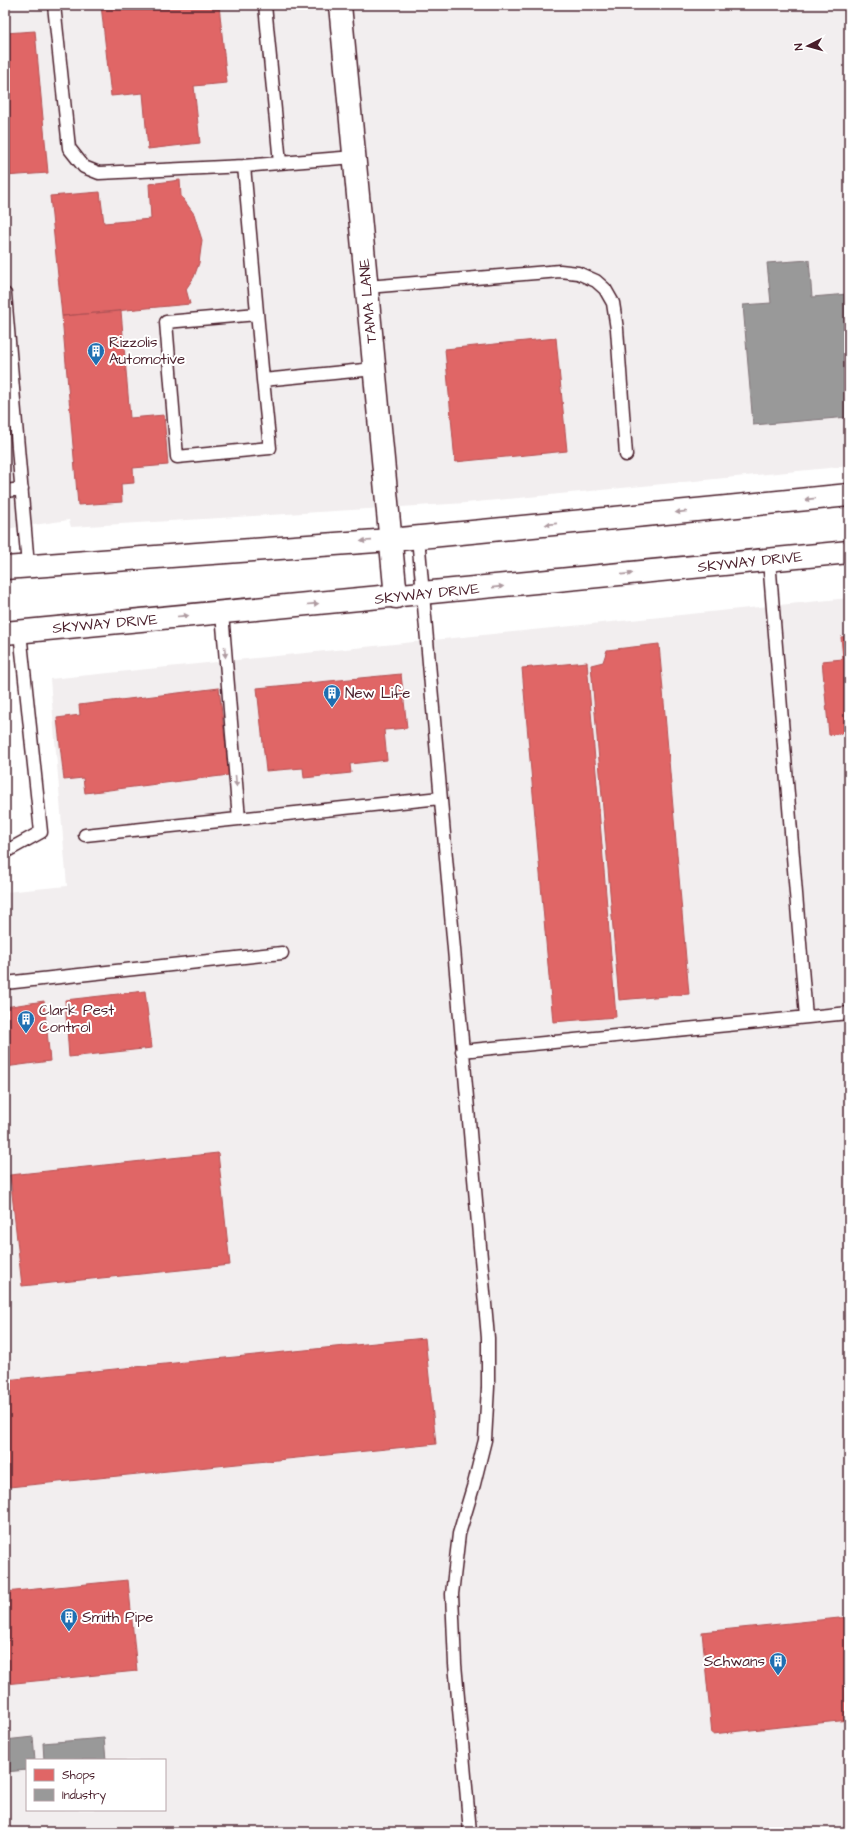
<svg xmlns="http://www.w3.org/2000/svg" width="854" height="1837" font-family="'Architects Daughter',sans-serif">
  <style>
    .built { fill: #f2eeef; fill-rule: evenodd }
    .shops { fill: #e06666; stroke: #b35154 }
    .industry { fill: #999; stroke: #817478 }
    .lines { fill: none; stroke-linecap: round; stroke-linejoin: round }
    .lane-casing { stroke: #4a1f2b; stroke-width: 15 }
    .street-casing { stroke: #4a1f2b; stroke-width: 25 }
    .secondary-casing { stroke: #4a1f2b; stroke-width: 25 }
    .lane { stroke: #fff; stroke-width: 12 }
    .street { stroke: #fff; stroke-width: 22 }
    .secondary { stroke: #fff; stroke-width: 22 }
    .oneway { fill: #ae9aa0 }
    .labels { text-anchor: middle; dominant-baseline: central; stroke-width: 4; stroke-linejoin: round; paint-order: stroke }
    .street-label { font-size: 15px; fill: #4a1f2b; stroke: #fff }
    .poi-label { font-size: 15px; fill: #4a1f2b; stroke: #fff; text-anchor: start }
  </style>
  <rect width="100%" height="100%" fill="#fff"/>
  <filter id="ink" filterUnits="userSpaceOnUse"><feTurbulence type="fractalNoise" baseFrequency=".025" numOctaves="2"/><feDisplacementMap in="SourceGraphic" scale="8" xChannelSelector="R" yChannelSelector="G"/><feConvolveMatrix kernelMatrix="1 2 1 2 8 2 1 2 1" color-interpolation-filters="sRGB"/></filter>
  <g filter="url(#ink)">
    <path class="built" d="M 5,5 L 849,5 L 849,466 L 466,503 L 71,527 L 69,520 L 5,529 Z
      M 849,598 L 849,1832 L 5,1832 L 5,892 L 67,886 L 50,679 ZM 27,1760 L 165,1760 L 165,1810 L 27,1810 Z"/>
    <path class="shops" d="M 101,5 L 219,5 L 227,83 L 194,86 L 200,143 L 148,149 L 143,93 L 111,96 Z
      M 35,31 L 48,173 L 5,176 L 5,33 Z
      M 180,180 L 181,196 L 194,214 L 202,240 L 199,263 L 194,277 L 186,289 L 190,304 L 62,316 L 50,196 L 100,192 L 104,223 L 151,219 L 149,184 Z
      M 121,311 L 130,418 L 164,415 L 168,465 L 133,468 L 134,483 L 121,484 L 122,502 L 78,505 L 62,316 Z
      M 556,338 L 567,451 L 455,462 L 445,349 Z
      M 849,636 L 849,778 L 845,733 L 829,735 L 822,661 L 843,659 L 841,637 Z
      M 659,644 L 689,994 L 619,1000 L 591,665 L 603,662 L 607,650 Z
      M 587,662 L 616,1017 L 553,1022 L 522,668 Z
      M 401,674 L 407,728 L 384,730 L 387,760 L 350,764 L 351,773 L 304,778 L 303,768 L 266,771 L 257,688 Z
      M 219,688 L 229,775 L 85,793 L 83,778 L 64,780 L 57,718 L 80,715 L 79,705 Z
      M 145,991 L 152,1048 L 69,1057 L 65,1000 Z
      M 44,1001 L 50,1061 L 5,1067 L 5,1007 Z
      M 218,1153 L 230,1265 L 22,1286 L 10,1175 Z
      M 425,1338 L 436,1444 L 9,1487 L 5,1450 L 5,1380 Z
      M 128,1580 L 137,1671 L 5,1684 L 5,1592 Z
      M 849,1617 L 849,1720 L 712,1734 L 702,1632 Z"/>
    <path class="industry" d="M 809,260 L 812,297 L 848,294 L 849,417 L 753,425 L 743,305 L 771,303 L 767,263 Z
      M 33,1737 L 35,1760 L 27,1760 L 27,1770 L 5,1772 L 5,1740 Z
      M 104,1738 L 106,1760 L 44,1760 L 43,1743 Z"/>
    <g class="lines">
      <g class="lane-casing">
        <path id="lane" d="M 54,5 L 69,148 L 84,167 L 99,173 L 244,166
          M 265,5 L 280,163
          M 354,157 L 244,166 L 263,380 L 374,369
          M 367,287 L 560,271 L 578,273 L 596,281 L 605,289 L 613,303 L 617,329 L 626,455
          M 5,294 L 28,566
          M 257,314 L 166,322 L 177,457 L 270,448 L 263,380
          M 5,491 L 22,489
          M 418,537 L 488,1338 L 488,1387 L 485,1440 L 474,1484 L 459,1534 L 452,1594 L 455,1664 L 470,1832
          M 769,560 L 806,1017
          M 222,613 L 239,819
          M 85,835 L 440,798
          M 5,852 L 41,832 L 20,632
          M 5,983 L 282,953
          M 462,1051 L 849,1013"/>
      </g>
      <g class="street-casing">
        <path id="street" d="M 340,5 L 396,597"/>
      </g>
      <g class="secondary-casing">
        <path id="secondary" d="M 5,568 L 390,540 L 849,495
          M 5,633 L 849,552"/>
      </g>
      <use href="#lane" class="lane"/>
      <use href="#street" class="street"/>
      <use href="#secondary" class="secondary"/>
    </g>
    <defs><path id="oneway-solid" d="M-6-.8H1V-3.2L6.5 0L1 3.2V.8H-6Z"/></defs>
    <g class="oneway">
      <use href="#oneway-solid" transform="translate(810 499) rotate(174)"/>
      <use href="#oneway-solid" transform="translate(681 512) rotate(174)"/>
      <use href="#oneway-solid" transform="translate(551 524) rotate(174)"/>
      <use href="#oneway-solid" transform="translate(366 541) rotate(176)"/>
      <use href="#oneway-solid" transform="translate(627 574) rotate(-6)"/>
      <use href="#oneway-solid" transform="translate(498 587) rotate(-6)"/>
      <use href="#oneway-solid" transform="translate(313 604) rotate(-5)"/>
      <use href="#oneway-solid" transform="translate(183 616) rotate(-5)"/>
      <use href="#oneway-solid" transform="translate(225 652) rotate(85)"/>
      <use href="#oneway-solid" transform="translate(236 781) rotate(85)"/>
    </g>
  </g>
  <defs>
    <g id="building-pin" transform="scale(0.9)"><path d="M0 17L-7.5 6A9.5 9.5 0 1 1 7.5 6Z" fill="#1f6fb2" stroke="#fff"/><path d="M-4-6H4V6H1V3H-1V6H-4ZM-2.5-4.3h1.7v1.8h-1.7ZM.8-4.3h1.7v1.8H.8ZM-2.5-1h1.7V.8h-1.7ZM.8-1h1.7V.8H.8Z" fill="#fff"/></g>
  </defs>
  <g fill-rule="evenodd">
    <use href="#building-pin" x="96" y="351"/>
    <use href="#building-pin" x="332" y="693"/>
    <use href="#building-pin" x="26" y="1019"/>
    <use href="#building-pin" x="69" y="1617"/>
    <use href="#building-pin" x="778" y="1661"/>
  </g>
  <g class="labels">
    <g class="street-label">
      <text transform="translate(368 301) rotate(-95)">TAMA LANE</text>
      <text transform="translate(750 562) rotate(-6)">SKYWAY DRIVE</text>
      <text transform="translate(427 594) rotate(-6)">SKYWAY DRIVE</text>
      <text transform="translate(105 624) rotate(-5)">SKYWAY DRIVE</text>
    </g>
    <g class="poi-label">
      <text x="109" y="342">Rizzolis<tspan x="109" dy="17">Automotive</tspan></text>
      <text x="345" y="693">New Life</text>
      <text x="39" y="1010">Clark Pest<tspan x="39" dy="17">Control</tspan></text>
      <text x="82" y="1617">Smith Pipe</text>
      <text x="765" y="1661" text-anchor="end">Schwans</text>
    </g>
  </g>
  <rect width="854" height="1837" fill="none" stroke="#fff" stroke-width="20"/>
  <rect x="10" y="10" width="834" height="1817" fill="none" stroke="#4a1f2b" stroke-width="1.5" filter="url(#ink)"/>
  <rect x="26" y="1759" width="140" height="52" fill="#ffffff" stroke="#b7a5aa"/>
  <rect x="34" y="1769" width="20" height="12" fill="#e06666" stroke="#b7a5aa"/>
  <text x="62" y="1779" font-size="12" fill="#4a1f2b">Shops</text>
  <rect x="34" y="1789" width="20" height="12" fill="#999999" stroke="#b7a5aa"/>
  <text x="62" y="1799" font-size="12" fill="#4a1f2b">Industry</text>
  <g transform="translate(808 46) rotate(264)" stroke="#ffffff" stroke-width="3" paint-order="stroke">
  <path d="M0-3L7 15L0 10L-7 15Z" fill="#4a1f2b"/>
  <text y="-6" font-size="11" font-weight="bold" text-anchor="middle" fill="#4a1f2b">N</text>
  </g>
</svg>
